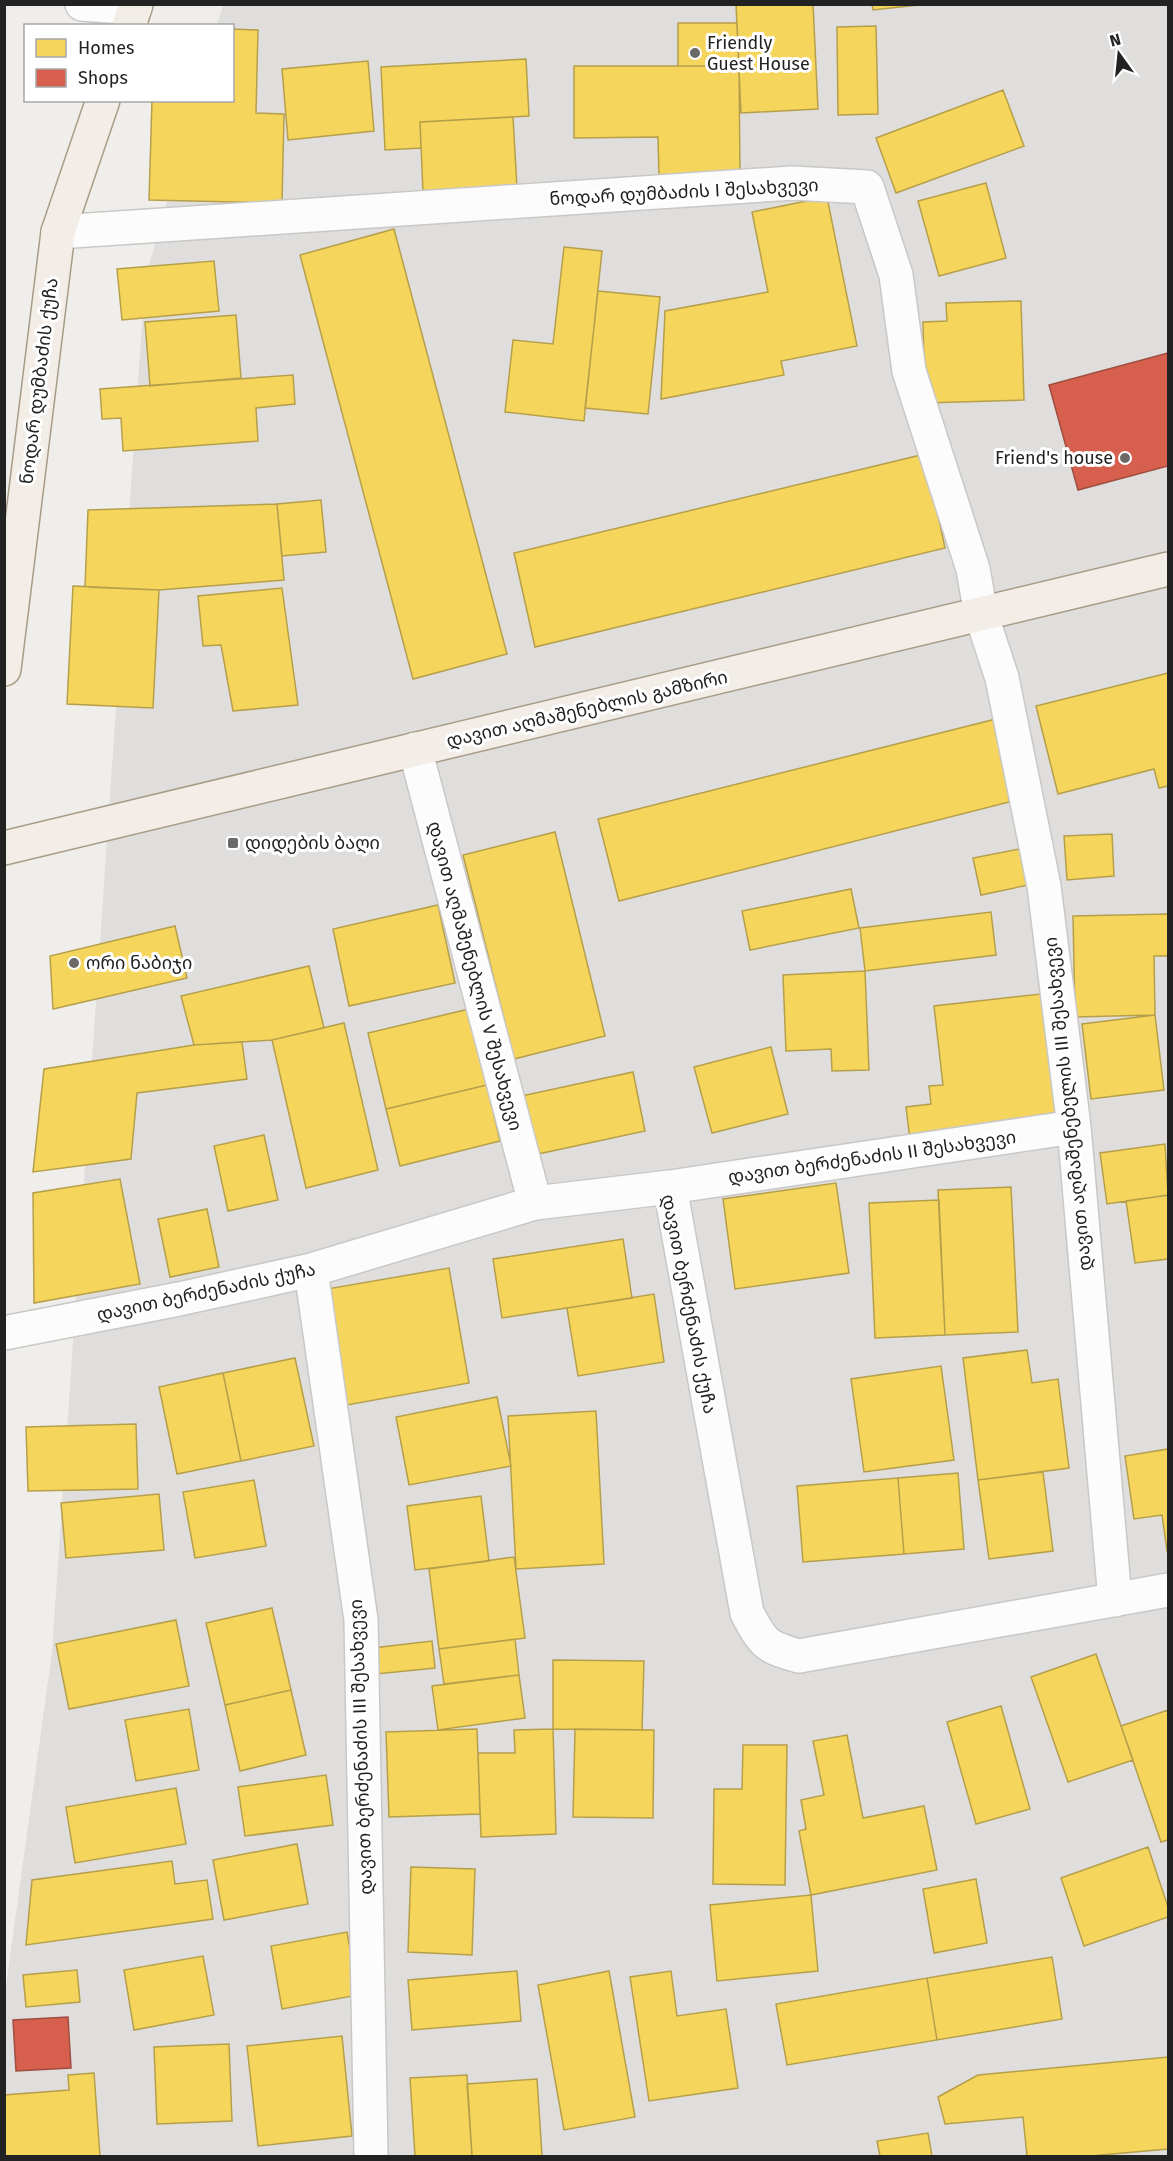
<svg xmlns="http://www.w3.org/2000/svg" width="1173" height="2161" font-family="'Fira Sans','Noto Sans Georgian',sans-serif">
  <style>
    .residential { fill: #dfdedc }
    .homes { fill: #f6d55c; stroke: #b69f4b; stroke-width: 1.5 }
    .shops { fill: #d6604d; stroke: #a04d40; stroke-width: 1.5 }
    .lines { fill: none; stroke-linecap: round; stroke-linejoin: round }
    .minor-casing { stroke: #c9c8c7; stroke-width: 36 }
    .major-casing { stroke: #a79c86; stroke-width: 36 }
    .minor { stroke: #fdfcfc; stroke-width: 33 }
    .major { stroke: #f3ede7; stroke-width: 33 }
    .poi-dot { fill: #6a6968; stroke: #fff; stroke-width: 2 }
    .labels { text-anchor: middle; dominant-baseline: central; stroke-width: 6; stroke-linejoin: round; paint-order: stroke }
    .poi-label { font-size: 18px; fill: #222; stroke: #fff; text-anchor: start }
    .street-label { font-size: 18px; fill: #222; stroke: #fff }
  </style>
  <rect width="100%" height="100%" fill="#f0eeeb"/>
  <path class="residential" d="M 223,5 L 1168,5 L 1168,2156 L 5,2156 L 5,1993 L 52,1652 L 145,279 L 196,101 L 232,100 L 232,26 L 217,25 Z"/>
  <path class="homes" d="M 736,4 L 813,4 L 818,109 L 741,113 Z
    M 872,4 L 918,4 L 918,5 L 873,10 Z
    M 678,23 L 737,23 L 739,66 L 678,66 Z
    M 876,26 L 878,114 L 838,115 L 837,27 Z
    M 232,29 L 258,30 L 256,113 L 284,114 L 282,203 L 149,200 L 152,100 L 232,100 Z
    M 526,59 L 529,116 L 420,122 L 421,148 L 385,150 L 381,67 Z
    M 368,61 L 374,131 L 288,140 L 282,69 Z
    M 574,66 L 739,66 L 740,176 L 659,176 L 658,137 L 574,138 Z
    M 1003,90 L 1024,146 L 896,193 L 876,138 Z
    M 513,117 L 517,188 L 423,192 L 420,122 Z
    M 986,183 L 1006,258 L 939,276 L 918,201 Z
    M 827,197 L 857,346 L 781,361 L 784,375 L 661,399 L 665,311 L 768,292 L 752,212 Z
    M 394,229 L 507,654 L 413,679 L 300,255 Z
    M 564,247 L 602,251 L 584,421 L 505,412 L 513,340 L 553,344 Z
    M 214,261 L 219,311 L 122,320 L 117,269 Z
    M 598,291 L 660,297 L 648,414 L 585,408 Z
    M 1021,301 L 1024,400 L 925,403 L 923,322 L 947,321 L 946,303 Z
    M 236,315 L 241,378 L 150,386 L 145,322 Z
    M 293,375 L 295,404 L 256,408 L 258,441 L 123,451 L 121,418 L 102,419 L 100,389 Z
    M 925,454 L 945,548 L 535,647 L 514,553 Z
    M 321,500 L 326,552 L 282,556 L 277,504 Z
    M 277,504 L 284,580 L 159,590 L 85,587 L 88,510 Z
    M 73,586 L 159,590 L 153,708 L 67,704 Z
    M 282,588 L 298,705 L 233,711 L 221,645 L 203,646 L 198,596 Z
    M 1168,673 L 1168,786 L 1159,788 L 1154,769 L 1058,794 L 1036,706 Z
    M 996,719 L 1017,800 L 619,901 L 598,819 Z
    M 555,832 L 605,1036 L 514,1059 L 463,855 Z
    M 1112,834 L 1114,876 L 1067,880 L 1064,836 Z
    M 1025,848 L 1033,884 L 981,895 L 973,858 Z
    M 851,889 L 859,928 L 750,950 L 742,911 Z
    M 438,905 L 455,983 L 349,1006 L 333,929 Z
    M 991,912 L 996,955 L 865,971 L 860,928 Z
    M 1168,914 L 1168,956 L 1154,956 L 1155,1015 L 1075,1017 L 1073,916 Z
    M 175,926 L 187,978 L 53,1009 L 50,956 Z
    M 309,966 L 324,1028 L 272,1040 L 194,1045 L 181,996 Z
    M 865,971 L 869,1070 L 832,1071 L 831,1049 L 786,1051 L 783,975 Z
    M 1041,994 L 1057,1123 L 910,1140 L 906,1107 L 931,1104 L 929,1086 L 943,1085 L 934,1006 Z
    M 469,1009 L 487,1085 L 386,1109 L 368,1033 Z
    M 1155,1015 L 1164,1090 L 1091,1099 L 1082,1024 Z
    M 344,1023 L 378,1170 L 306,1188 L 272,1040 Z
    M 242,1042 L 247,1079 L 137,1093 L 131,1159 L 33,1172 L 44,1069 L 194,1045 Z
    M 771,1047 L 788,1114 L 712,1133 L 694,1067 Z
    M 633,1072 L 645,1131 L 524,1157 L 512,1098 Z
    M 487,1085 L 500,1141 L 400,1166 L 386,1109 Z
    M 264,1135 L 278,1200 L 228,1211 L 214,1146 Z
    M 1165,1144 L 1168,1195 L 1107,1204 L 1100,1153 Z
    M 120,1179 L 140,1284 L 34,1303 L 33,1193 Z
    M 836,1183 L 849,1273 L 735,1289 L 723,1199 Z
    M 1011,1187 L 1018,1332 L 945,1335 L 938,1190 Z
    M 1168,1195 L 1168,1259 L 1135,1263 L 1126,1201 Z
    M 939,1200 L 945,1335 L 875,1338 L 869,1203 Z
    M 207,1209 L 219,1267 L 170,1277 L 158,1219 Z
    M 623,1239 L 632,1298 L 502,1318 L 493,1259 Z
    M 449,1268 L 469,1383 L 347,1405 L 327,1289 Z
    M 654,1294 L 664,1362 L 578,1376 L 567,1308 Z
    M 1027,1350 L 1032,1383 L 1058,1379 L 1069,1468 L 978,1480 L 963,1358 Z
    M 295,1358 L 314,1446 L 241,1461 L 223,1373 Z
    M 941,1366 L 954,1460 L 864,1472 L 851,1379 Z
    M 223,1373 L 241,1461 L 177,1474 L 159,1387 Z
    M 497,1397 L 511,1466 L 409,1485 L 396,1417 Z
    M 596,1411 L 604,1564 L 516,1569 L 508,1416 Z
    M 136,1424 L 138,1489 L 28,1491 L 26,1427 Z
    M 1168,1449 L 1168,1551 L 1167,1551 L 1162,1515 L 1134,1519 L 1125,1456 Z
    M 1043,1472 L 1053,1551 L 989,1559 L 978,1480 Z
    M 958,1473 L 964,1549 L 904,1554 L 898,1478 Z
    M 898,1478 L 904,1554 L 803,1562 L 797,1486 Z
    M 254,1480 L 266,1546 L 195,1558 L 183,1492 Z
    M 159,1494 L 164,1550 L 66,1558 L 61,1503 Z
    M 481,1496 L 489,1561 L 415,1570 L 407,1506 Z
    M 514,1557 L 525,1638 L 439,1649 L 429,1569 Z
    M 272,1608 L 291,1690 L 225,1705 L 206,1623 Z
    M 176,1620 L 189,1686 L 69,1709 L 56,1644 Z
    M 515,1639 L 519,1675 L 444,1684 L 439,1649 Z
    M 432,1641 L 435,1668 L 376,1674 L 373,1648 Z
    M 1096,1654 L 1133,1760 L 1068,1782 L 1031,1677 Z
    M 553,1660 L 644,1661 L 642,1730 L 553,1729 Z
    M 519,1675 L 525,1718 L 438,1730 L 432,1686 Z
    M 291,1690 L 306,1755 L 240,1771 L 225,1705 Z
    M 1001,1706 L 1030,1809 L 976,1824 L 947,1722 Z
    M 189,1709 L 199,1770 L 136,1781 L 125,1720 Z
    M 1168,1710 L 1168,1840 L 1161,1842 L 1121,1726 Z
    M 477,1729 L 480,1814 L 389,1817 L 386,1732 Z
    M 553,1729 L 556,1834 L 481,1837 L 478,1753 L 515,1753 L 514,1730 Z
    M 575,1729 L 654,1730 L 653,1818 L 573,1817 Z
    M 847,1735 L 863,1818 L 924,1806 L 937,1870 L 811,1895 L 799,1831 L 806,1829 L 801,1800 L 824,1795 L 813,1741 Z
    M 743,1745 L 787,1745 L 785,1885 L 713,1884 L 714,1789 L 742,1789 Z
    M 326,1775 L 333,1825 L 245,1836 L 238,1787 Z
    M 176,1788 L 186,1844 L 75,1863 L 66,1807 Z
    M 297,1844 L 308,1904 L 224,1920 L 213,1860 Z
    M 1148,1847 L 1168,1907 L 1168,1917 L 1084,1946 L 1061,1878 Z
    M 172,1861 L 175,1884 L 207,1880 L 213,1919 L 26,1945 L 32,1880 Z
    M 411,1867 L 475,1869 L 472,1955 L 408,1952 Z
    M 976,1879 L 987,1943 L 934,1953 L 923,1889 Z
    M 811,1895 L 818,1971 L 717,1981 L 710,1905 Z
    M 347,1932 L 358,1995 L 282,2009 L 271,1946 Z
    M 203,1956 L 214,2015 L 134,2030 L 124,1970 Z
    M 1052,1957 L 1062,2019 L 937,2040 L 927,1978 Z
    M 77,1970 L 80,2002 L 26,2007 L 23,1975 Z
    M 517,1971 L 521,2021 L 412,2030 L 408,1980 Z
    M 609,1971 L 635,2117 L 564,2130 L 538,1985 Z
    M 671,1971 L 677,2016 L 726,2009 L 738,2088 L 649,2101 L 630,1977 Z
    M 927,1978 L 937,2040 L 787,2065 L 776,2004 Z
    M 342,2036 L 352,2136 L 258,2146 L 247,2046 Z
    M 229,2044 L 232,2121 L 157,2124 L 154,2047 Z
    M 1168,2057 L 1168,2149 L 1090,2156 L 1027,2156 L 1023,2117 L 945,2124 L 938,2097 L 978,2075 Z
    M 94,2073 L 100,2156 L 4,2156 L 4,2095 L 69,2090 L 68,2075 Z
    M 467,2075 L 472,2156 L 415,2156 L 410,2078 Z
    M 537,2079 L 542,2156 L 472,2156 L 467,2084 Z
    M 928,2133 L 932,2156 L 880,2156 L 877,2141 Z"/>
  <path class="shops" d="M 1168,353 L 1168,466 L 1078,490 L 1049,385 Z
    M 68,2017 L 71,2068 L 16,2071 L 13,2020 Z"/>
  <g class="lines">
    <g class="minor-casing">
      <path id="minor" d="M 82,4 L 135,8
        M 58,232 L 792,183 L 867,187 L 896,275 L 909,371 L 973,569 L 981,614 L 1002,678 L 1044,886 L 1074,1127 L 1115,1600
        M 415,749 L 535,1203
        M 670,1187 L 1074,1127
        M 311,1270 L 361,1620 L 371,2156
        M 4,1333 L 179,1299 L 311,1270 L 535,1203 L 670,1187 L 747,1613 C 763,1643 765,1647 799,1656 L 1168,1590"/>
    </g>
    <g class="major-casing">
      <path id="major" d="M 129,26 L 136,4
        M 4,669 L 58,232 L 103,100
        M 4,848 L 1168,569"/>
    </g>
    <use href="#minor" class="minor"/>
    <use href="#major" class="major"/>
  </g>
  <g class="poi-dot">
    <circle cx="695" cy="53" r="6"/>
    <circle cx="1125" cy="458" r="6"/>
    <rect x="227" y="837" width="12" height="12" rx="3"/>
    <circle cx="74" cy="963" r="6"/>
  </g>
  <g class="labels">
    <g class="poi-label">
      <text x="707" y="43">Friendly<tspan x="707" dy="21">Guest House</tspan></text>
      <text x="1113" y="458" text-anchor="end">Friend's house</text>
      <text x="245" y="843">დიდების ბაღი</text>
      <text x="86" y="963">ორი ნაბიჯი</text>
    </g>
    <g class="street-label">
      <text transform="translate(684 192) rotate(-3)">ნოდარ დუმბაძის I შესახვევი</text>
      <text transform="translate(39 381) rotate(-83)">ნოდარ დუმბაძის ქუჩა</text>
      <text transform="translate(587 709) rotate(-13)">დავით აღმაშენებლის გამზირი</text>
      <text transform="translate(475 976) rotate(75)">დავით აღმაშენებლის V შესახვევი</text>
      <text transform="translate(1068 1104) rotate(-96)">დავით აღმაშენებელის III შესახვევი</text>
      <text transform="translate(872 1157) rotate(-8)">დავით ბერძენაძის II შესახვევი</text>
      <text transform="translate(206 1292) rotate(-12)">დავით ბერძენაძის ქუჩა</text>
      <text transform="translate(689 1304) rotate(79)">დავით ბერძენაძის ქუჩა</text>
      <text transform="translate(361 1747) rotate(-92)">დავით ბერძენაძის III შესახვევი</text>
    </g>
  </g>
  <rect width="1173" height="2161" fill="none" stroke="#222222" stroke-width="12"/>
  <rect x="24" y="24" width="210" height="78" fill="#ffffff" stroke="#a7a7a7" stroke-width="1.5"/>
  <rect x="36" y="39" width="30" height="18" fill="#f6d55c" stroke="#a7a7a7" stroke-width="1.5"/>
  <text x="78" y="54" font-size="18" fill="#222222">Homes</text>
  <rect x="36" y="69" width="30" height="18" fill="#d6604d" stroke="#a7a7a7" stroke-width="1.5"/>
  <text x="78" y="84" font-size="18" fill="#222222">Shops</text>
  <g transform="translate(1119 54) rotate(345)" stroke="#ffffff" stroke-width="4.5" paint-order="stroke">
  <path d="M0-4.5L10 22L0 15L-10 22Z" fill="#222222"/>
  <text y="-9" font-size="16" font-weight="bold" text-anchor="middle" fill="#222222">N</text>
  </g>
</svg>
